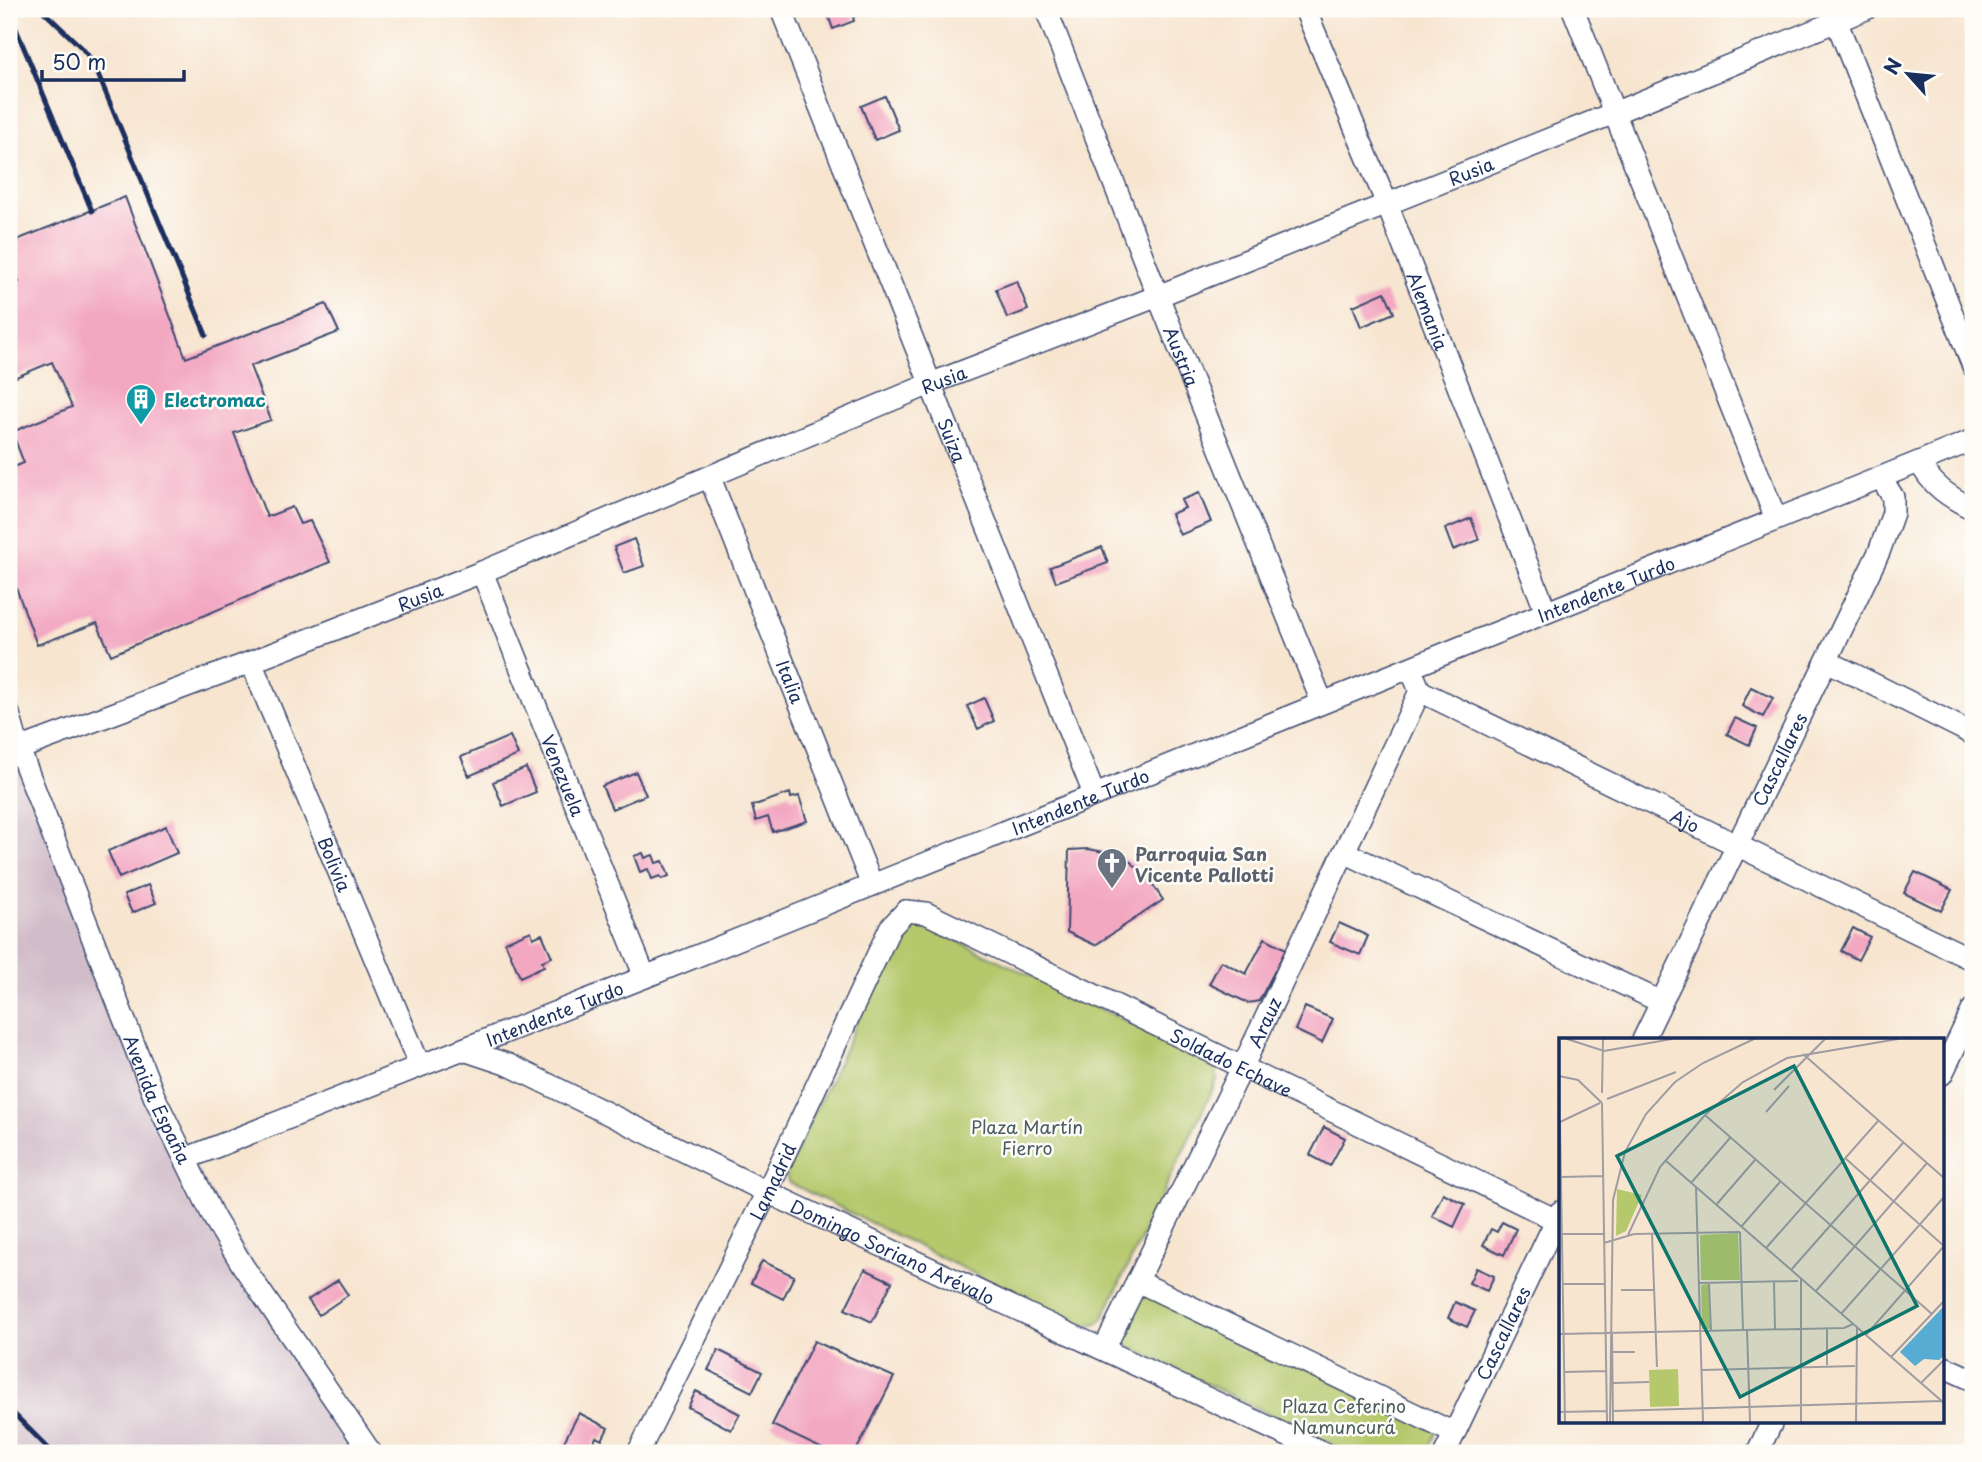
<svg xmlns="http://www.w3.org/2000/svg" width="1982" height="1462" font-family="'Playpen Sans',sans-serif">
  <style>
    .industrial { fill: #d1bdc9 }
    .green { fill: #b6c86c; stroke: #687c65; stroke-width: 2 }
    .building { fill: #f3a8c2 }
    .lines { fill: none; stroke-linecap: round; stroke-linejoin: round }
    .minor-casing { stroke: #3c4a6f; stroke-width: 24 }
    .minor { stroke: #fff; stroke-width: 21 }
    .rail { stroke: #1b2f5e; stroke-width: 5 }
    .labels { text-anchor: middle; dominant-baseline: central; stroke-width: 5; stroke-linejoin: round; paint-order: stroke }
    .street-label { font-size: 18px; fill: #1b2f5e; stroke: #fdfcf7 }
    .culture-label { font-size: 18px; font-weight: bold; fill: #0d838f; stroke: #fdfcf7; text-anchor: start }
    .worship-label { font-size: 18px; font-weight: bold; fill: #5b616d; stroke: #fdfcf7; text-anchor: start }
    .park-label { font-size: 18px; fill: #4a5d62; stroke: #fdfcf7 }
    .inset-road { fill: none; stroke: #9f9ca2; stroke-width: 2 }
    .view { fill: #0f766e; fill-opacity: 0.15; stroke: #0f766e; stroke-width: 3.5 }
    .inset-edge { fill: none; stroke: #1b2f5e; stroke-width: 3.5 }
  </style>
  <rect width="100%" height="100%" fill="#fdfcf7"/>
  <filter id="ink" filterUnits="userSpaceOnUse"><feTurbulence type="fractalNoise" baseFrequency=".0143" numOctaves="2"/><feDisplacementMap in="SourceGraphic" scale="14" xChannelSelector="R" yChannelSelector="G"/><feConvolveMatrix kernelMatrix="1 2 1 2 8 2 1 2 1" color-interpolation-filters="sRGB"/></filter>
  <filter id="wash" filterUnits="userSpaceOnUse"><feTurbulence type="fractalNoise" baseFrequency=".00686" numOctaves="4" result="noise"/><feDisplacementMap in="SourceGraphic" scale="28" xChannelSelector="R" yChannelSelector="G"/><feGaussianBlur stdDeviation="1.57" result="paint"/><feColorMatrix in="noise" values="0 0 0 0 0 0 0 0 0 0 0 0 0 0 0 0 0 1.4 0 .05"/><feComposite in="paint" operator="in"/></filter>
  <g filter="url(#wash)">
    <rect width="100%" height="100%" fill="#f7e5d0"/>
    <path class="industrial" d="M 9,713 L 154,1096 L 340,1410 L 376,1453 L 9,1453 Z"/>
    <path class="green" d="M 916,923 L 926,926 L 1210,1061 L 1217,1069 L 1217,1080 L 1103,1318 L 1097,1324 L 1089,1326 L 1078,1325 L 788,1182 L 786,1173 L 898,936 L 907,925 Z
      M 1144,1287 L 1439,1425 L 1426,1453 L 1350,1453 L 1118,1341 Z"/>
    <g id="blocks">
      <path class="building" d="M 826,9 L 860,9 L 862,13 L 853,17 L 854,21 L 833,29 Z
        M 885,96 L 899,130 L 875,140 L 861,106 Z
        M 125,197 L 186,358 L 326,304 L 339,332 L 250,366 L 271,420 L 234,433 L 267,517 L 292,507 L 300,524 L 310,521 L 330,562 L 111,655 L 97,623 L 37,645 L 9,568 L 9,469 L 24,463 L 12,432 L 72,407 L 52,362 L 9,380 L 9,286 L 19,282 L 9,258 L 9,243 Z
        M 1017,281 L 1028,310 L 1007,318 L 996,289 Z
        M 1385,292 L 1394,313 L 1361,327 L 1353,306 Z
        M 1199,493 L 1211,522 L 1180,535 L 1171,514 L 1185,508 L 1181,500 Z
        M 1471,518 L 1479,540 L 1453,550 L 1445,529 Z
        M 634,539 L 644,566 L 624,573 L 614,547 Z
        M 1102,547 L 1108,563 L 1056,582 L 1050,567 Z
        M 1751,687 L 1773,698 L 1763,717 L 1742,706 Z
        M 984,698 L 994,721 L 978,729 L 967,706 Z
        M 1735,718 L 1757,728 L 1749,745 L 1727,734 Z
        M 510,736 L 518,755 L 469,776 L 461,757 Z
        M 526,768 L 536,792 L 503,806 L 493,782 Z
        M 636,772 L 646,795 L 612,809 L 602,786 Z
        M 790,793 L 791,798 L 799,796 L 807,821 L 773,832 L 768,817 L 756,821 L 752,806 Z
        M 166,826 L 177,853 L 119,878 L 108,851 Z
        M 1088,849 L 1110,853 L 1131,862 L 1149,879 L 1163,900 L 1095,945 L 1067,932 L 1069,850 Z
        M 643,853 L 645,858 L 653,855 L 656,863 L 663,861 L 669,876 L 662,879 L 660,876 L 652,879 L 648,869 L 640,872 L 634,856 Z
        M 1915,872 L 1952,890 L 1941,911 L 1904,893 Z
        M 148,885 L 156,903 L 132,913 L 124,895 Z
        M 1339,923 L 1368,936 L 1360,955 L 1330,942 Z
        M 1853,928 L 1870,937 L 1858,960 L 1841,951 Z
        M 531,931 L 533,938 L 542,934 L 552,957 L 542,961 L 544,966 L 520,977 L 505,942 Z
        M 1265,938 L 1286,949 L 1259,1001 L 1248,1003 L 1209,984 L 1221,961 L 1246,974 Z
        M 1305,1007 L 1333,1019 L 1322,1043 L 1295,1030 Z
        M 1324,1127 L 1345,1138 L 1330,1166 L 1310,1155 Z
        M 1443,1193 L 1465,1204 L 1454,1227 L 1432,1216 Z
        M 1502,1222 L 1516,1229 L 1504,1255 L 1483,1245 L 1491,1229 L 1497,1232 Z
        M 762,1261 L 794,1276 L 783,1299 L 751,1283 Z
        M 1476,1268 L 1494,1276 L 1487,1291 L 1469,1283 Z
        M 865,1269 L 892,1282 L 872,1322 L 845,1309 Z
        M 338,1280 L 348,1295 L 319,1315 L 308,1300 Z
        M 1455,1302 L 1475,1311 L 1467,1327 L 1448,1318 Z
        M 814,1341 L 894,1377 L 855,1453 L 831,1453 L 772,1425 Z
        M 718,1350 L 762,1372 L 752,1392 L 708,1370 Z
        M 696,1391 L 740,1414 L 731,1430 L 688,1407 Z
        M 579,1413 L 608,1428 L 602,1440 L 596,1437 L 592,1447 L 597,1450 L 596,1453 L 558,1453 Z"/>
    </g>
  </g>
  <g filter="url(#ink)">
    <use href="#blocks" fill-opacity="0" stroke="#3c4a6f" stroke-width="2"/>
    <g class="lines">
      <g class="minor-casing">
        <g id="minor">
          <path id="s1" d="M 781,9 L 1094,794"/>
          <path id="s2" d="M 1046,9 L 1158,296 L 1322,702"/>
          <path id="s3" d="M 1305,9 L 1387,204 L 1546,612"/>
          <path d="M 1573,9 L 1776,519"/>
          <path d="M 1832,10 L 1973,366"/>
          <path d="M 1920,462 C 1930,485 1951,498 1973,509"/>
          <path id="s4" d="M 710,478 L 872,885"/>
          <path id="s5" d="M 482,572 L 645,977"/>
          <path d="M 1827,661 L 1973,734"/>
          <path id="s6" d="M 251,662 L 419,1064"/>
          <path id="s7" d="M 1415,679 L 1420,691 L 1973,960"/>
          <path id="s8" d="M 9,714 L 19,749 L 154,1096 L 214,1218 L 243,1266 L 371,1453"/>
          <path id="s9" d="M 19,749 L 251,662 L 482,572 L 930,384 L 1158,296 L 1614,113 L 1866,9"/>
          <path d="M 1344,852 L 1661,1002"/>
          <path id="s10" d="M 906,911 L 926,913 L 1556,1220"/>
          <path id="s11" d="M 1643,1040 L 1879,552 L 1893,513 L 1893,497 L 1881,478"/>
          <path id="s12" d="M 464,1050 L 509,1065 L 767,1192 L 1324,1453"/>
          <path d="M 1942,1074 L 1973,1009"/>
          <path id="s13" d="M 185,1159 L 645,977 L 1973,440"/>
          <path d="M 1137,1281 L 1454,1433"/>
          <path id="s14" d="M 1104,1349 L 1242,1068 L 1420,691"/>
          <path d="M 1942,1366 L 1973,1380"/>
          <path id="s15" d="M 638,1453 L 767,1192 L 890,928 L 906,911"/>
          <path id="s16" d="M 1445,1453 L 1560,1212"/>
          <path d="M 1757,1453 L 1772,1422"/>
        </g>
      </g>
      <use href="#minor" class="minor"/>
      <path class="rail" d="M 41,9 L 82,48 L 93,62 L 206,335
        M 9,12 L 92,211
        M 9,1409 L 53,1453"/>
    </g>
  </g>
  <defs>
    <g id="building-pin" transform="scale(1.575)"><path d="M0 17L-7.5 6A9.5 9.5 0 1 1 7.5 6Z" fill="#0f9aa8" stroke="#fdfcf7"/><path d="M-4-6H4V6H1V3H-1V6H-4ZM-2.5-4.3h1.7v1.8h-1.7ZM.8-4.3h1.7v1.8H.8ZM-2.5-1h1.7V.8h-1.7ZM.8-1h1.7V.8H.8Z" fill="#fff"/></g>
    <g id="church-pin" transform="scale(1.575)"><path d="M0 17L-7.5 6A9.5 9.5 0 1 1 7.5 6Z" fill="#6b7280" stroke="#fdfcf7"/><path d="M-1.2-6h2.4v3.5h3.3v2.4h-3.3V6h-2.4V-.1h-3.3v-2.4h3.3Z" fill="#fff"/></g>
  </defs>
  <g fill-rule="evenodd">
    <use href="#building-pin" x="141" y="399"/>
    <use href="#church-pin" x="1112" y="863"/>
  </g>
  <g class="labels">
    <g class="street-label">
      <text stroke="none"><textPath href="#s9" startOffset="1563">Rusia</textPath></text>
      <text stroke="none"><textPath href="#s3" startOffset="326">Alemania</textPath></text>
      <text stroke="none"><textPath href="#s2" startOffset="373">Austria</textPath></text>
      <text stroke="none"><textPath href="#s9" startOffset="996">Rusia</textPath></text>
      <text stroke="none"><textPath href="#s1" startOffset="464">Suiza</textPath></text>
      <text stroke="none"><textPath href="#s13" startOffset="1531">Intendente Turdo</textPath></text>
      <text stroke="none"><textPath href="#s9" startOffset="429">Rusia</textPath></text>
      <text stroke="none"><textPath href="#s4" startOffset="219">Italia</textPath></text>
      <text stroke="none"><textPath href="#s11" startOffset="312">Cascallares</textPath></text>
      <text stroke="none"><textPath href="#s5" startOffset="219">Venezuela</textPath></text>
      <text stroke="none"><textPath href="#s13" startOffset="964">Intendente Turdo</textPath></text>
      <text stroke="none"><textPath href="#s7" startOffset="308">Ajo</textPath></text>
      <text stroke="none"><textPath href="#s6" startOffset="219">Bolivia</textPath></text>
      <text stroke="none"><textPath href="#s13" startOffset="397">Intendente Turdo</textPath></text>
      <text stroke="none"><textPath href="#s14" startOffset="364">Arauz</textPath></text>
      <text stroke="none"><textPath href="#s10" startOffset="360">Soldado Echave</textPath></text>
      <text stroke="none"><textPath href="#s8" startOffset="413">Avenida España</textPath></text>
      <text stroke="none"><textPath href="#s15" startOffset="303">Lamadrid</textPath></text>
      <text stroke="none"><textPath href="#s12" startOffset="474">Domingo Soriano Arévalo</textPath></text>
      <text stroke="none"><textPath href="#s16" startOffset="133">Cascallares</textPath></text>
    </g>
    <g class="culture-label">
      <text x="164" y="399">Electromac</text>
    </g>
    <g class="worship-label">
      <text x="1135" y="853">Parroquia San<tspan x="1135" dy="21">Vicente Pallotti</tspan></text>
    </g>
    <g class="park-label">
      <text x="1027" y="1126">Plaza Martín<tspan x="1027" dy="21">Fierro</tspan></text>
      <text x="1344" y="1405">Plaza Ceferino<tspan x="1344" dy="21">Namuncurá</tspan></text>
    </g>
  </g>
  <g transform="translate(1559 1038)">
    <rect width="385" height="385" fill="#f7e5d0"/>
    <path d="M 58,151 L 83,157 L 67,193 L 57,198 ZM 179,195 L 181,242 L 142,242 L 141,197 ZM 150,246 L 152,291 L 143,291 L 142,247 ZM 119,331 L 120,368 L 91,369 L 90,332 Z" fill="#b6c86c"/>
    <path d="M 385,268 L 385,318 L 380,322 L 365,321 L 356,328 L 341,314 Z" fill="#57acd3"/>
    <path class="inset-road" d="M 8,1 L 45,13 L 113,1M 244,16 L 385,140M 0,38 L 19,42 L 43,65M 215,52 L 266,1M 43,55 L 44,1M 48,61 L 117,34M 43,65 L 48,384M 207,74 L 230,48M 146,77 L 373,276M 286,120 L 385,208 L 307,297M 106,122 L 385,365M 2,139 L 44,138M 132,145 L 171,100M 137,149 L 144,384M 157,167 L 196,122M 182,189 L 221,144M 181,194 L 184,292M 93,195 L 98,329M 0,196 L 45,196M 69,197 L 101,129 L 146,77 L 184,44 L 228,20 L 339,1M 45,205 L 75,196 L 181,194M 207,210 L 319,83M 232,232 L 344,105M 242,241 L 242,384M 215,244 L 216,291M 140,245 L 239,243M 150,245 L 152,292M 3,246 L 46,246M 62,252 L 95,252M 257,253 L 368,125M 282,276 L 385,159M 268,291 L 268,327M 188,292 L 191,384M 53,295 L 54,384M 0,296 L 285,290 L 294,286M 53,314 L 76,314M 332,319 L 385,263M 143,332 L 296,328M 5,334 L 47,333M 54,345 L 90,344M 362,345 L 385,322M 54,373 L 383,363M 0,374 L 48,373M 6,384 L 1,84 L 41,65M 51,384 L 54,162 L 66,114 L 87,76 L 116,44 L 144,25 L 195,1M 297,384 L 298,290"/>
    <path class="view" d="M 235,28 L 358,268 L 181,359 L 58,118 Z"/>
    <rect width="385" height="385" class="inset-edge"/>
  </g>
  <rect width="1982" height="1462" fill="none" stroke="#fdfcf7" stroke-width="35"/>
  <g transform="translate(1908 74) rotate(297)" stroke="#fdfcf7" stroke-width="5" paint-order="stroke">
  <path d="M0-5L12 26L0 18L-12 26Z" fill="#1b2f5e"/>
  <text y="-10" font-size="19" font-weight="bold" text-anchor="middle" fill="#1b2f5e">N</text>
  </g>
  <path d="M42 70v10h142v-10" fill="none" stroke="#1b2f5e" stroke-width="3.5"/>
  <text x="52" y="70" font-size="21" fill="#1b2f5e" stroke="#fdfcf7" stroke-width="5" paint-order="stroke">50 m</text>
</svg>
